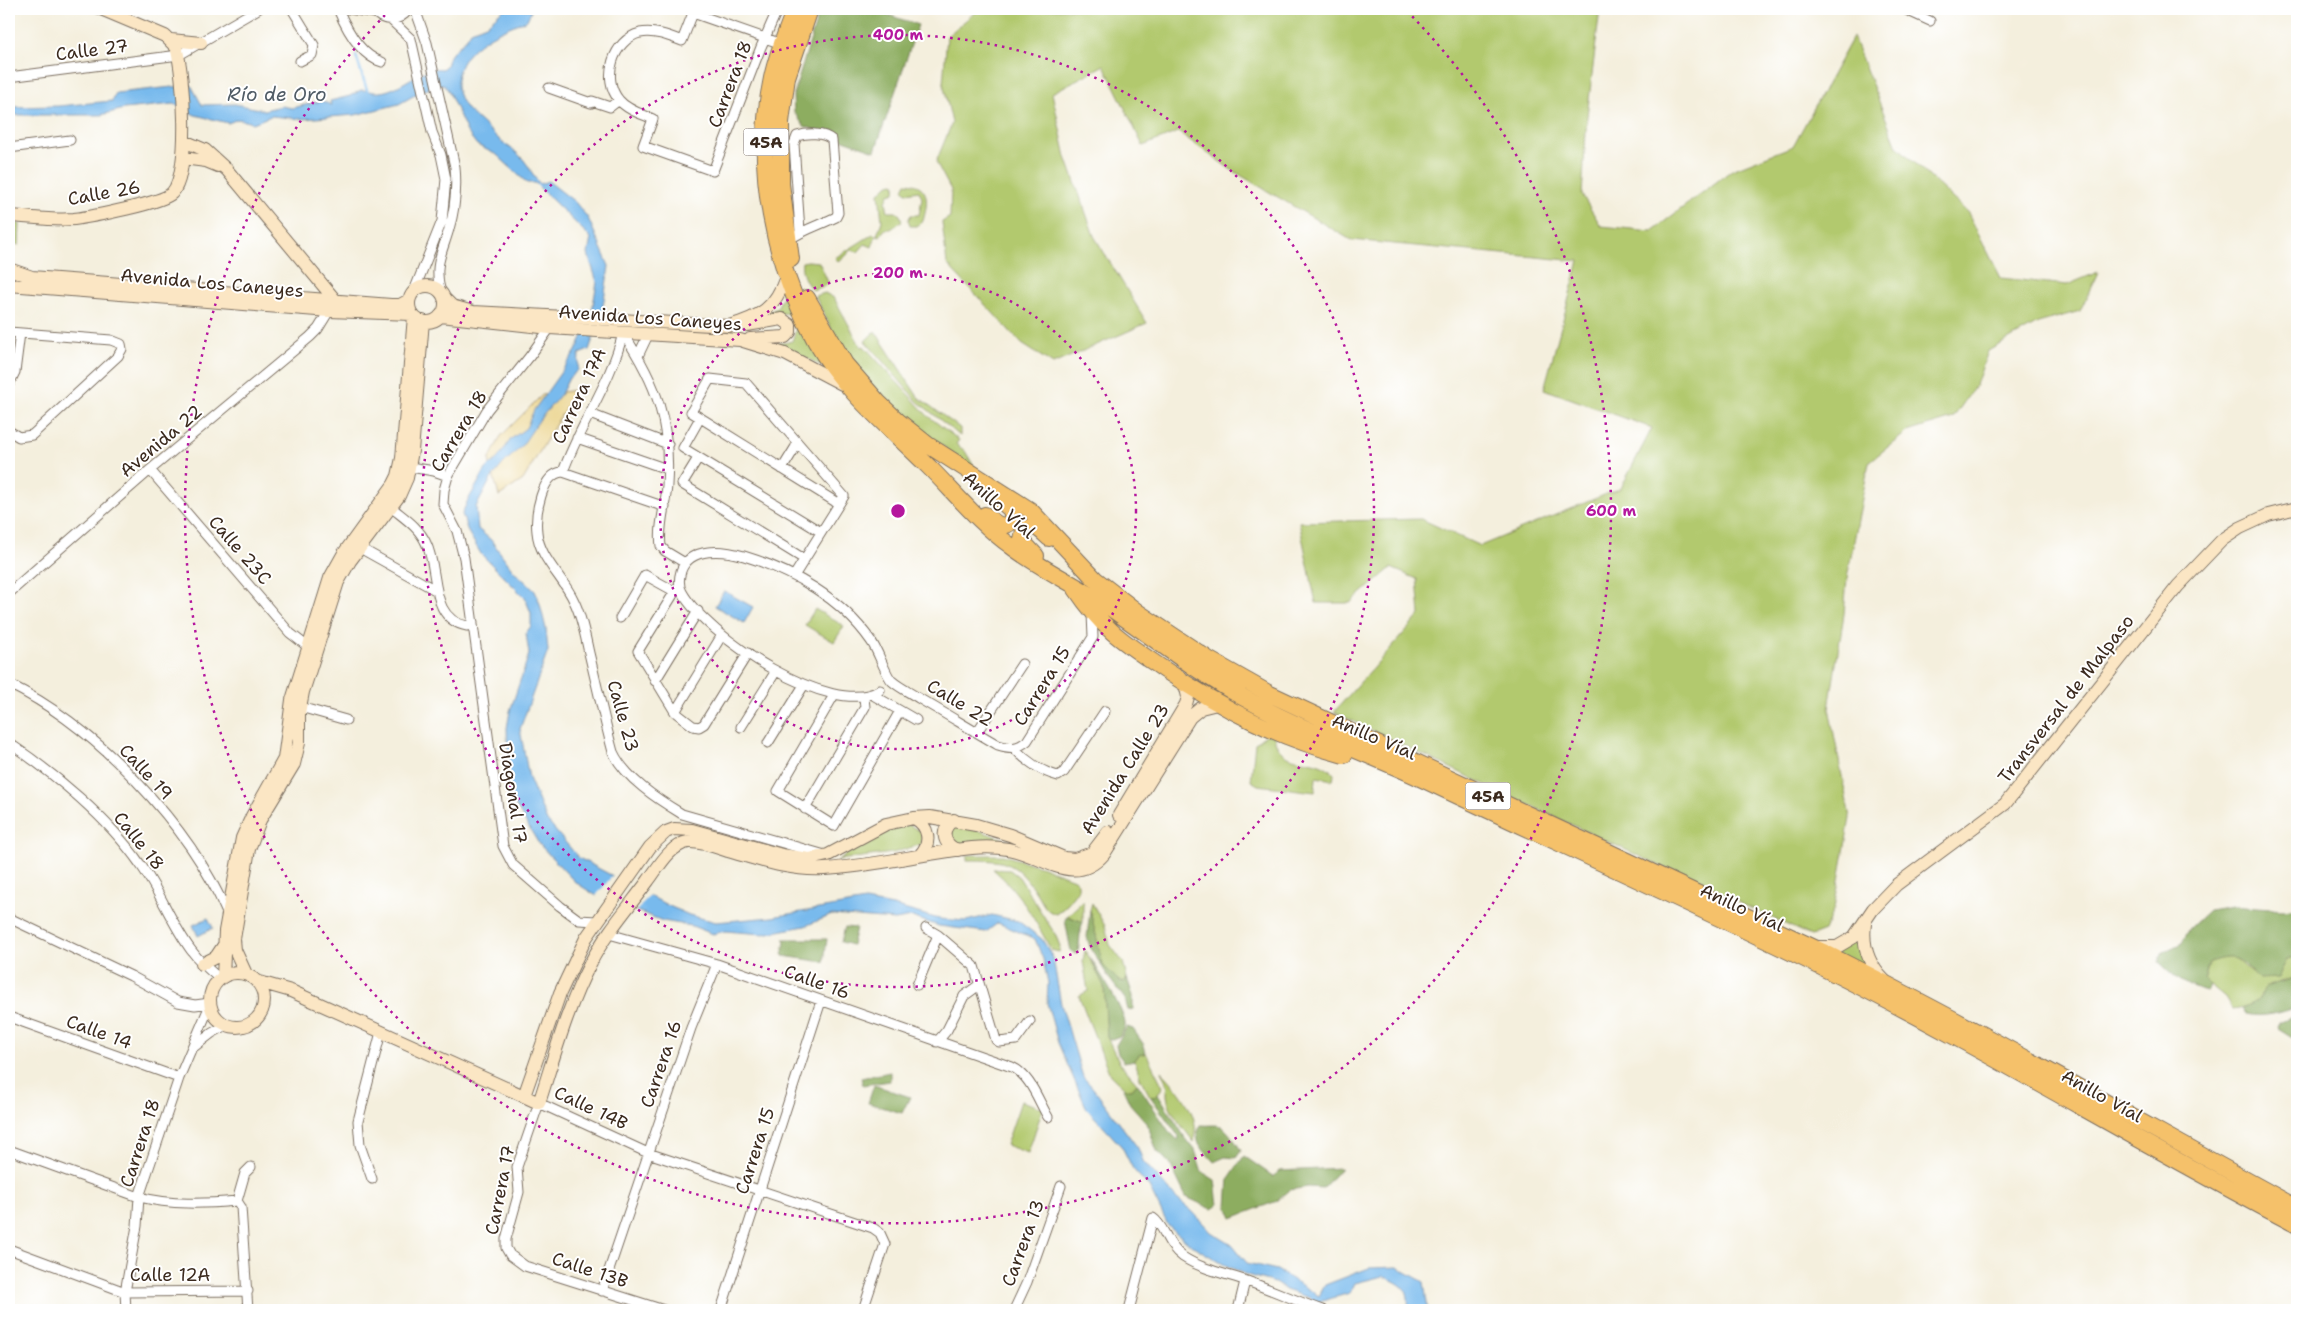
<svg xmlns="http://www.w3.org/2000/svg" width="2306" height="1319" font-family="'Shantell Sans',sans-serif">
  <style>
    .green { fill: #b2c96e; stroke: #767a46 }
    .forest { fill: #8dad61; stroke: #646c40 }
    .sand { fill: #eeda9e; stroke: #94825e }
    .water { fill: #78baed; stroke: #5a7286 }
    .pier { fill: #f4efdd }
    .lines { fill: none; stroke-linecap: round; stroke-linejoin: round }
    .stream { stroke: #78baed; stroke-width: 2.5 }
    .street-casing { stroke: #7c6f61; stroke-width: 11 }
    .secondary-casing { stroke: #7c6f61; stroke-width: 14 }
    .highway-casing { stroke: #7c6f61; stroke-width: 18 }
    .street { stroke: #fff; stroke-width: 9 }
    .secondary { stroke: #fbe6c4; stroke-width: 12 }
    .highway { stroke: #f5c16b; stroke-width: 16 }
    .ring { fill: none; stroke: #b5179e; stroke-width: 2.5; stroke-dasharray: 2.5 5 }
    .labels { text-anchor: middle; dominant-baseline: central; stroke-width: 4; stroke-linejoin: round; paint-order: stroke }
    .shield { fill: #fff; stroke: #766a62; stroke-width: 1 }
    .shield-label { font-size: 16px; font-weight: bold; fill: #3b2a1e }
    .street-label { font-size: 18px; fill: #3b2a1e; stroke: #fff }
    .water-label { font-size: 19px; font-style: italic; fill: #505c66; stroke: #fff }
    .centre { fill: #b5179e; stroke: #fff; stroke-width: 2.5 }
    .ring-label { font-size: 15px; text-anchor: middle; font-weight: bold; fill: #b5179e; stroke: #fff; stroke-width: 4; stroke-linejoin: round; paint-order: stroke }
  </style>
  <rect width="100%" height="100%" fill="#fff"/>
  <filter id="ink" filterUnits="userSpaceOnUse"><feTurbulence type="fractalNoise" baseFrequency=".02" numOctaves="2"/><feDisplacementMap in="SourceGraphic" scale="10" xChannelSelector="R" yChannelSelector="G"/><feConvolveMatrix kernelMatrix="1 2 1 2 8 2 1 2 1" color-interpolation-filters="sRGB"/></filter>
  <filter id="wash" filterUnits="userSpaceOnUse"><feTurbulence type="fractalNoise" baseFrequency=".0096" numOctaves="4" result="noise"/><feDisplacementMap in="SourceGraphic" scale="20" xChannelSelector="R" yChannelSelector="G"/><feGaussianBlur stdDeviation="1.12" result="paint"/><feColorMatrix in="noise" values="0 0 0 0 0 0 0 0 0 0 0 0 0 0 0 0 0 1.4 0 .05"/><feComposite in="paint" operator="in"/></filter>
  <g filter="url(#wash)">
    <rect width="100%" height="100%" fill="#f4efdd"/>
    <path class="green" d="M 979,9 L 1600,9 L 1587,116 L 1582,195 L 1601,226 L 1652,231 L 1732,170 L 1793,146 L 1853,37 L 1897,146 L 1968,213 L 2001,278 L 2067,285 L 2098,272 L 2080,311 L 2038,323 L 1988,351 L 1976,385 L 1953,418 L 1907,432 L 1869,462 L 1847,578 L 1844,614 L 1829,708 L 1850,818 L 1834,908 L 1824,931 L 1811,936 L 1486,785 L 1334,712 L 1420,615 L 1417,579 L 1391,568 L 1350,603 L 1316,603 L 1299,522 L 1421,519 L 1480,546 L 1621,488 L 1652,428 L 1544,389 L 1579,261 L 1351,240 L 1230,169 L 1178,132 L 1143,146 L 1104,65 L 1052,93 L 1066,157 L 1094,236 L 1147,323 L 1053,364 L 1022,344 L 947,264 L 942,222 L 950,217 L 951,190 L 936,162 L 952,123 L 943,83 L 947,36 Z
      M 893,183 L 896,184 L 895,192 L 889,194 L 886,201 L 888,212 L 896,212 L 900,215 L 902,221 L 891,229 L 885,229 L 880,236 L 877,235 L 882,221 L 879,193 L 887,185 Z
      M 906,183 C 931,184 928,203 923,221 L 916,226 L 910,226 L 908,220 L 911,215 L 919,215 L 922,198 L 919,191 L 906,193 L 903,189 Z
      M 9,222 L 20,224 L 19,245 L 9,242 Z
      M 873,234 L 876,235 L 872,247 L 865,244 L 858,252 L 850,249 L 847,255 L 838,261 L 835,258 Z
      M 808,261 L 819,262 L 828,282 L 827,285 L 813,290 C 806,285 800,271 802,262 Z
      M 785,292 L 827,368 L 784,348 L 756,341 L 784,343 L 792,341 L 796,330 L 793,317 L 785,313 L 759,319 L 777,308 Z
      M 825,293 L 834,298 L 861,347 L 864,346 L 928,416 L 959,440 L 956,444 L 965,451 L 975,468 L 971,468 C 930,435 881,404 850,361 C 836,341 826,317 815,296 Z
      M 875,331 L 918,397 L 960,428 L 960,436 L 917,401 L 865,341 Z
      M 815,609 L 844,626 L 834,642 L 805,625 Z
      M 1267,734 L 1274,736 C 1280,771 1315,751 1334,774 L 1333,780 L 1316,777 L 1315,792 L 1258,785 L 1251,781 L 1255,743 Z
      M 954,824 L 964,825 L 1033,850 L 957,845 L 951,841 L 950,829 Z
      M 902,825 L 909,825 L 922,832 L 922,844 L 893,853 L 838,860 L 876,836 Z
      M 967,855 L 1003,855 L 1040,866 L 1074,879 L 1078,883 L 1078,890 L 1065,907 L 1056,914 C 1046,911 1045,907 1040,899 C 1017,862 1009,860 967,860 Z
      M 993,869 L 1010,870 L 1019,877 L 1055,934 L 1060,946 L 1059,952 L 1051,950 C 1035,919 1019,891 993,869 Z
      M 1083,901 L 1083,922 L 1067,916 Z
      M 1092,903 L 1105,926 L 1110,945 L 1123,962 L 1127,978 L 1125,982 L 1119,981 L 1103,965 L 1090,910 Z
      M 1859,937 C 1860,954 1865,962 1876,974 L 1831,951 Z
      M 1085,950 L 1104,986 L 1107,1037 L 1119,1062 L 1137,1083 L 1132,1089 L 1126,1090 L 1110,1075 L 1079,996 L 1088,991 L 1083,961 Z
      M 2225,956 L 2234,957 L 2259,979 L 2287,959 L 2297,956 L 2297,977 L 2281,981 L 2261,994 L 2259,1000 C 2250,1005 2243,1008 2232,1009 L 2225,997 L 2204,980 L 2209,962 Z
      M 1146,1053 L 1163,1087 L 1155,1097 L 1150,1096 L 1140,1078 L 1135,1060 L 1139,1055 Z
      M 1161,1071 C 1174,1084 1193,1107 1195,1125 C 1196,1130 1194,1137 1194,1142 C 1183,1127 1162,1105 1168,1086 Z
      M 1021,1101 L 1043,1108 L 1028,1153 L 1006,1145 Z"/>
    <path class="forest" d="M 820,9 L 871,9 L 918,25 L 875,151 L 804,126 L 794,112 L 793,96 Z
      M 2232,906 L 2283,910 L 2297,908 L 2297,956 L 2287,959 L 2278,978 L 2259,979 C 2239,959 2238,953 2209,962 L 2204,980 L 2210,985 L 2207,992 C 2186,988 2174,976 2159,962 L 2161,953 L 2182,943 L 2190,928 L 2209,910 Z
      M 1090,910 L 1103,965 L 1119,981 L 1125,982 L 1127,978 L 1133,996 L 1133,1009 L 1128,1010 L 1125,999 L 1109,978 L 1090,947 L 1087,937 Z
      M 1067,916 L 1083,922 C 1078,933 1081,944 1077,954 L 1071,951 L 1065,920 Z
      M 845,927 L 856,928 L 852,945 L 841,942 Z
      M 783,939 L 827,939 L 824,962 L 783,956 L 785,940 Z
      M 1091,959 C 1098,970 1127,1014 1125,1026 C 1125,1029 1121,1034 1120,1036 L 1109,1040 L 1107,1037 L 1104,986 Z
      M 2297,977 L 2297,1007 C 2281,1013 2263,1018 2246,1014 L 2242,1008 L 2259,1000 L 2265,987 Z
      M 2297,1014 L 2297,1040 L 2278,1028 L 2279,1022 Z
      M 1127,1027 L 1133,1029 L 1144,1045 L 1146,1053 L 1139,1055 L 1135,1060 L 1124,1062 L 1118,1054 L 1116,1045 Z
      M 890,1072 L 890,1081 L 863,1085 L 861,1078 Z
      M 1137,1083 L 1168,1130 L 1178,1140 L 1179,1137 L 1150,1096 L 1155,1097 L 1158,1094 L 1160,1097 L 1184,1136 L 1195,1150 L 1202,1172 L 1215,1180 L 1218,1205 L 1212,1209 L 1186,1197 L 1170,1164 L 1157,1151 L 1147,1123 L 1130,1104 L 1123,1089 L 1132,1089 Z
      M 874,1085 L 910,1097 L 902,1113 L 868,1103 Z
      M 1201,1125 C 1207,1126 1216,1124 1221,1126 C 1226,1128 1239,1146 1241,1151 L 1236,1158 L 1225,1157 L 1214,1162 C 1204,1150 1191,1141 1201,1125 Z
      M 1244,1156 L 1274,1177 L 1279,1171 L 1341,1168 L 1323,1188 L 1308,1187 L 1290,1190 L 1277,1201 L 1232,1218 L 1227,1206 L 1229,1178 Z"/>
    <path class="sand" d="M 576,390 L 523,480 L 499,496 L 489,460 L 501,436 L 542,395 Z"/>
    <path class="water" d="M 504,9 L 532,9 L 527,20 C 497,31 454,50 457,87 C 458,95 464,108 471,113 C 481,122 492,132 502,142 C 509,147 517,152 523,159 C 530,167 533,177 540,184 L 548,181 L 575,202 L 588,218 L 609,266 L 602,313 L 589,350 L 579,354 L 578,370 L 569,378 L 561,394 L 540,419 L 521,447 L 503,464 L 491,479 L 476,507 L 478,529 L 491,540 L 513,570 L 535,591 L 540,604 L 546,629 L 548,651 L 520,729 L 529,778 L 547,821 L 579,858 L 667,905 L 689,915 L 716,922 L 772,917 L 865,901 L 893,906 L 939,919 L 966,921 L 992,915 L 1018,921 L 1042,939 L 1053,958 L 1061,1004 L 1083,1077 L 1093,1088 L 1138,1148 L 1143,1161 L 1177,1199 L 1192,1211 L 1211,1232 L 1232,1245 L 1247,1263 L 1277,1270 L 1319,1296 L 1325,1285 L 1369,1268 L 1397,1267 L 1424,1282 L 1428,1310 L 1408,1310 C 1410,1287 1402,1285 1383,1276 L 1355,1283 L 1350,1293 L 1315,1303 L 1310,1298 L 1286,1290 L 1275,1283 L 1247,1275 L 1223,1264 L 1193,1246 L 1169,1227 L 1149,1187 L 1133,1169 L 1122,1147 L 1087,1109 L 1058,1043 L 1047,1003 L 1048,983 L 1043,959 L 1035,939 L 998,923 L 986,932 L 939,926 L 912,917 L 895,920 L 832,915 L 805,926 L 763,934 L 725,931 L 713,934 L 692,926 L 663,921 L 595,895 L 575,882 L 539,844 L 509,795 L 507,728 L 510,711 L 529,654 L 526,633 L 531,626 L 531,613 L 525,598 L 481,554 L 468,532 L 462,514 L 467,502 L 486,469 L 498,458 L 511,439 L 526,428 L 534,410 L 576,351 L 591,317 L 597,282 L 588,254 L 591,238 L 535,183 L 527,183 L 497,155 L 477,145 L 467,132 L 448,90 L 443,84 L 422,91 L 399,104 L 355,115 L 302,119 L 271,116 L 253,123 L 238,119 L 228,123 L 195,115 L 174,104 L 124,109 L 101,115 L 9,115 L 9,107 L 58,106 L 112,101 L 116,93 L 191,85 L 202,105 L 235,104 L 264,110 L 282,106 L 292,108 L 322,101 L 331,105 L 330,101 L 350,96 L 361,90 C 367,90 374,93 380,92 C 402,90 422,65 442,69 L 446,66 C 449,50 464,45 471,31 L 486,25 Z
      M 724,591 L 753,607 L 744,623 L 715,606 Z
      M 208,918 L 213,928 L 198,936 L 193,925 Z"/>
    <path class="pier" d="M 613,875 L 650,894 L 636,912 L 595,897 Z"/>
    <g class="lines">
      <path class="stream" d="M 356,56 L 368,93"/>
    </g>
  </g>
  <g filter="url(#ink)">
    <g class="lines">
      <g class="street-casing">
        <path id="street" d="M 292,9 L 314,45 L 312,55 L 300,61
          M 338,9 C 346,28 361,56 382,62
          M 349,9 L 375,13
          M 372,9 C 382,23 399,23 409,9
          M 415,9 L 427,43 L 455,167 C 457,188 455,209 449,229 C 442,254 433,265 441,293
          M 778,9 C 772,21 767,34 761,47 L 713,171 L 643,146 L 653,119 C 642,114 627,110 619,100 C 601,79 613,40 640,33 C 654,30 669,36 682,41 L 693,13 L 782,44
          M 1904,9 L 1930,21
          M 391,20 L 411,39 L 432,132 L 441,155 L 446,179 L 442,221 L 414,291
          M 9,77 L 179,55 L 258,9
          M 549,88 L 591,103 L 592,101 L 610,107 L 619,100
          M 9,148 L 70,140
          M 787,241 C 802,230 820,225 836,217 L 838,213 L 832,140 C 824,132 807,133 797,136 L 794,144 L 800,231
          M 550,328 L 530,356 L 487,410 L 448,476 L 444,490 L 443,504 L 457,531 L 464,558 L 503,846 L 513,865 L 560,906 L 579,920 L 596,921
          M 9,332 L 111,340 L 121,344 L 122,349 L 118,356 L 32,435 L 19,437 L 9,431
          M 623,333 C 657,384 671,423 667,485 C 666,505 658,526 661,546 L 665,551 L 685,563
          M 638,356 L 648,335
          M 9,384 L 15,372 L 20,333
          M 590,414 L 668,444
          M 700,418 L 683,448 L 821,532
          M 577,438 L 667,469
          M 698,458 L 682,484 L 804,559
          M 410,467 L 434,471 L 448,476
          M 782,469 L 798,443
          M 150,470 L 290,633 L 308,647
          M 563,472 C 580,424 611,383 623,333
          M 391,507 C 404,518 419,527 426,543 C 440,570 428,619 467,626 L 473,622
          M 665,507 L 563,472 C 541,473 535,515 537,532 C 539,558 564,578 574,601 C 582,617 585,635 589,653 C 597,686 604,719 613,752 C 625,778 657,799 682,814 L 825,855
          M 360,548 L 437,591
          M 794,576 L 844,496 L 746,383 L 710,379 L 691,412 L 839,504
          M 9,593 L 150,470 L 310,337 L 318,329 L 329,311
          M 620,618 L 645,575 L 674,591
          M 722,635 L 675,712 L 693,726 L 699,727 L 704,724 L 748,653
          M 655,681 L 698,611
          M 9,684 C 95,726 190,825 227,913
          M 880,690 C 832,720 706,636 682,592 C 678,585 679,578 681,571 C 690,546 724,550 744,556 C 793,571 841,598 871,641 C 878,650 886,676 892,681 C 900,688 911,693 920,699 C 946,714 972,730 998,745 C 1011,749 1017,749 1027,741 L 1093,637 L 1092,614
          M 834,695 L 778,791 L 834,826 L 900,711
          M 873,695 L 916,720
          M 300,707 L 346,720
          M 675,712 L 638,651 L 679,585
          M 741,727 L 776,671
          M 977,732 L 1022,664
          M 9,743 C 55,774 108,818 140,864 C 160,891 171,923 191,950 C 199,961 209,970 220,979
          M 768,743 L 804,685
          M 1015,749 C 1026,761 1042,772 1058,776 L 1064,772 L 1105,711
          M 805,809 L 865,707 L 864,698
          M 9,918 L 131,976 L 178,1002 L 195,1005 L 210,1003
          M 926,928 L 938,935 L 974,966 L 996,1040 L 999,1042 L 1016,1040 L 1030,1021
          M 609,934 L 717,964 L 1012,1067 C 1030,1075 1038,1100 1048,1117
          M 917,985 L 938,935
          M 9,1017 L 179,1078
          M 937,1042 L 947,1030 L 964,996 L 979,985
          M 194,1047 L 212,1033 L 227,1025
          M 9,1150 L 139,1197 C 172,1205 203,1204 237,1201
          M 372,1179 L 360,1145 L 358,1121 L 381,1032
          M 237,1201 L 241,1207 L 248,1310
          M 237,1201 L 245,1173 L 251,1167
          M 9,1249 L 125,1292 L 248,1291
          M 602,1291 L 691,1028 L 717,964
          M 126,1310 L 125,1292 L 137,1226 L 139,1197 L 179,1078 L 210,1005
          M 664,1310 L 525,1266 L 510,1255 L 506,1248 L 506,1239 L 519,1192 L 517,1167 L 539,1103 L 648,1153 L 873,1228 L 880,1233 L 885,1244 L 863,1310
          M 721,1310 L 821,1001
          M 1014,1310 L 1027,1282 L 1061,1186
          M 1129,1310 L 1153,1218 C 1165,1226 1166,1245 1183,1257 C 1201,1269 1226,1274 1247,1281 C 1272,1290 1297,1301 1322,1310
          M 1238,1310 L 1245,1281"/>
      </g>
      <g class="secondary-casing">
        <path id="secondary" d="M 171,40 L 201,43
          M 184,141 L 205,150 L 227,170 L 336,301
          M 183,158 L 206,161 L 218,166
          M 9,216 C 30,217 53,221 74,219 C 90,217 163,203 172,193 C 191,173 184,73 176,47 L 165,36 L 101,9
          M 9,269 L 32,277 L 391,305 L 400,305 L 409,300
          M 9,285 L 329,311 L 412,314
          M409 304a18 18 0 1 1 36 0a18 18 0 1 1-36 0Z
          M 445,299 L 452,306 L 473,312 L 729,326 C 761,317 775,308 786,277
          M 440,316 L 550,328 L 740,340 L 785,354 L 842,384
          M 747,325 L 782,319 L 790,325 L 790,332 L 785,337 L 750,339
          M 1119,815 L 1186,704 L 1188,697 L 1185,684
          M 914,818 C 929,826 932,843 920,855
          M 954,820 C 940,828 942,845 958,850
          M 1865,924 C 1862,946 1868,964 1884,980
          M 1815,947 L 1837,947 L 1854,937 L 1873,909 L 1896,885 L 2005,804 L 2178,586 L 2222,540 L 2240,528 L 2268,515 L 2297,508
          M 202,964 L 216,957 L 224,945
          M210 1000a27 27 0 1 1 54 0a27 27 0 1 1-54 0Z
          M 246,974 L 235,950 L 234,939 L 249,849 L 260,820 L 294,764 L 299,743 L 299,713 L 303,692 L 338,582 L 350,561 L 399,496 L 407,478 L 412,451 L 423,321
          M 223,977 L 225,931 L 242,838 L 252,816 L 284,759 L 292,700 L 330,578 L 344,553 L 394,484 L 398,476 L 402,458 L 414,316
          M 256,981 L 291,991 L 539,1103 C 554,1057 567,1008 590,964 C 605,934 628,908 648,881 C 658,868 670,845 688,842 C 701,841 716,847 728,851 C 760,860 790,871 824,869 C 861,867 899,859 936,853 C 960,849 984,845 1008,849 C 1043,855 1074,889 1104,854 L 1190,717 L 1201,708 L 1217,704
          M 524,1096 L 560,993 L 586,938 L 650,847 L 666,832 L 674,829 L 692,830 L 782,855 L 809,859 L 828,855 L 886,824 L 914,818 L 930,817 L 976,825 L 1010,835 L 1064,858 L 1075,859 L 1092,853 L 1108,832"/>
      </g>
      <g class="highway-casing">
        <path id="highway" d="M 795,9 C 786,32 777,54 772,78 C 753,167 773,264 816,342 C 845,392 888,426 928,466 C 955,493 980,524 1011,546 C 1041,569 1077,585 1109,607 C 1157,641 1204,677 1257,705 C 1310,733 1366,753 1420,778 C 1549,839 1680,898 1809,961 C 1975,1042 2133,1140 2297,1225
          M 791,259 L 781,184 L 781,122 L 787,77 L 810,9
          M 807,298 L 845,364 L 878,402 L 898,421 L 928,445 L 1030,510 L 1095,579 L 1139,613 L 1208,659 L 1270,694 L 1823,952 C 1984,1032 2139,1122 2297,1208
          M 985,515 C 994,522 1002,531 1012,521 L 1012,511 L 997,497
          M 1036,556 L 1022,541 L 1024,530 C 1035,522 1041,531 1049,538
          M 1076,589 C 1104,631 1125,643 1165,670 C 1223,709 1277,737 1344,755"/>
      </g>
      <use href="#street" class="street"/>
      <use href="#secondary" class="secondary"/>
      <use href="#highway" class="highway"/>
    </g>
  </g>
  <g class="ring">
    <circle cx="898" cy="511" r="238"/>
    <circle cx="898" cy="511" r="476"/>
    <path d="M1407 11A713 713 0 1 1 389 11"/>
  </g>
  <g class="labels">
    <g class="shield">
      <rect x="743.5" y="128.5" width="45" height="27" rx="4"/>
      <rect x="1465.5" y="782.5" width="45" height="27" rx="4"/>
    </g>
    <g class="shield-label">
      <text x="766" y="142">45A</text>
      <text x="1488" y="796">45A</text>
    </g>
    <g class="street-label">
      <text transform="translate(92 50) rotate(-7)">Calle 27</text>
      <text transform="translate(730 84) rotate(-69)">Carrera 18</text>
      <text transform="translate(104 193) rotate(-10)">Calle 26</text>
      <text transform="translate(212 283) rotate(5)">Avenida Los Caneyes</text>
      <text transform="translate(650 318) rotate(4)">Avenida Los Caneyes</text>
      <text transform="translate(579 396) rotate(-65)">Carrera 17A</text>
      <text transform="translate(459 431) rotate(-59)">Carrera 18</text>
      <text transform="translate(161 441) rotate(-40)">Avenida 22</text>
      <text transform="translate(999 505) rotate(42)">Anillo Víal</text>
      <text transform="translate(240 550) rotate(49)">Calle 23C</text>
      <text transform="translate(1042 686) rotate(-58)">Carrera 15</text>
      <text transform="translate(2066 699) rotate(-52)">Transversal de Malpaso</text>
      <text transform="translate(960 703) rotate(31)">Calle 22</text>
      <text transform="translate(623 716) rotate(74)">Calle 23</text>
      <text transform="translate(1374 737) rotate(23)">Anillo Víal</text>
      <text transform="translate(1125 769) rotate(-58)">Avenida Calle 23</text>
      <text transform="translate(146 772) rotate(47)">Calle 19</text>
      <text transform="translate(513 793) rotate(81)">Diagonal 17</text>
      <text transform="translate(139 841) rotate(51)">Calle 18</text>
      <text transform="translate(1742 908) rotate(25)">Anillo Víal</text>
      <text transform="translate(817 982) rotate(20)">Calle 16</text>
      <text transform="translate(99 1032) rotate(20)">Calle 14</text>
      <text transform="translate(661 1064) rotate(-71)">Carrera 16</text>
      <text transform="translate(2102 1096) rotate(29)">Anillo Víal</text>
      <text transform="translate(591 1108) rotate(25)">Calle 14B</text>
      <text transform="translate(140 1143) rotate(-72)">Carrera 18</text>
      <text transform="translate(755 1151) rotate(-72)">Carrera 15</text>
      <text transform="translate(500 1190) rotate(-79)">Carrera 17</text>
      <text transform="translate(1023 1243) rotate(-70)">Carrera 13</text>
      <text transform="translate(590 1270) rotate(18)">Calle 13B</text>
      <text x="170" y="1275">Calle 12A</text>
    </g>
    <g class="water-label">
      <text x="277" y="94">Río de Oro</text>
    </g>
  </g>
  <circle cx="898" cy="511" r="8" class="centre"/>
  <g class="ring-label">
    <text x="898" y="40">400 m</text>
    <text x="898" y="278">200 m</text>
    <text x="1611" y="516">600 m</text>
  </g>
  <rect width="2306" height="1319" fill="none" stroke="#fff" stroke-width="30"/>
</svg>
